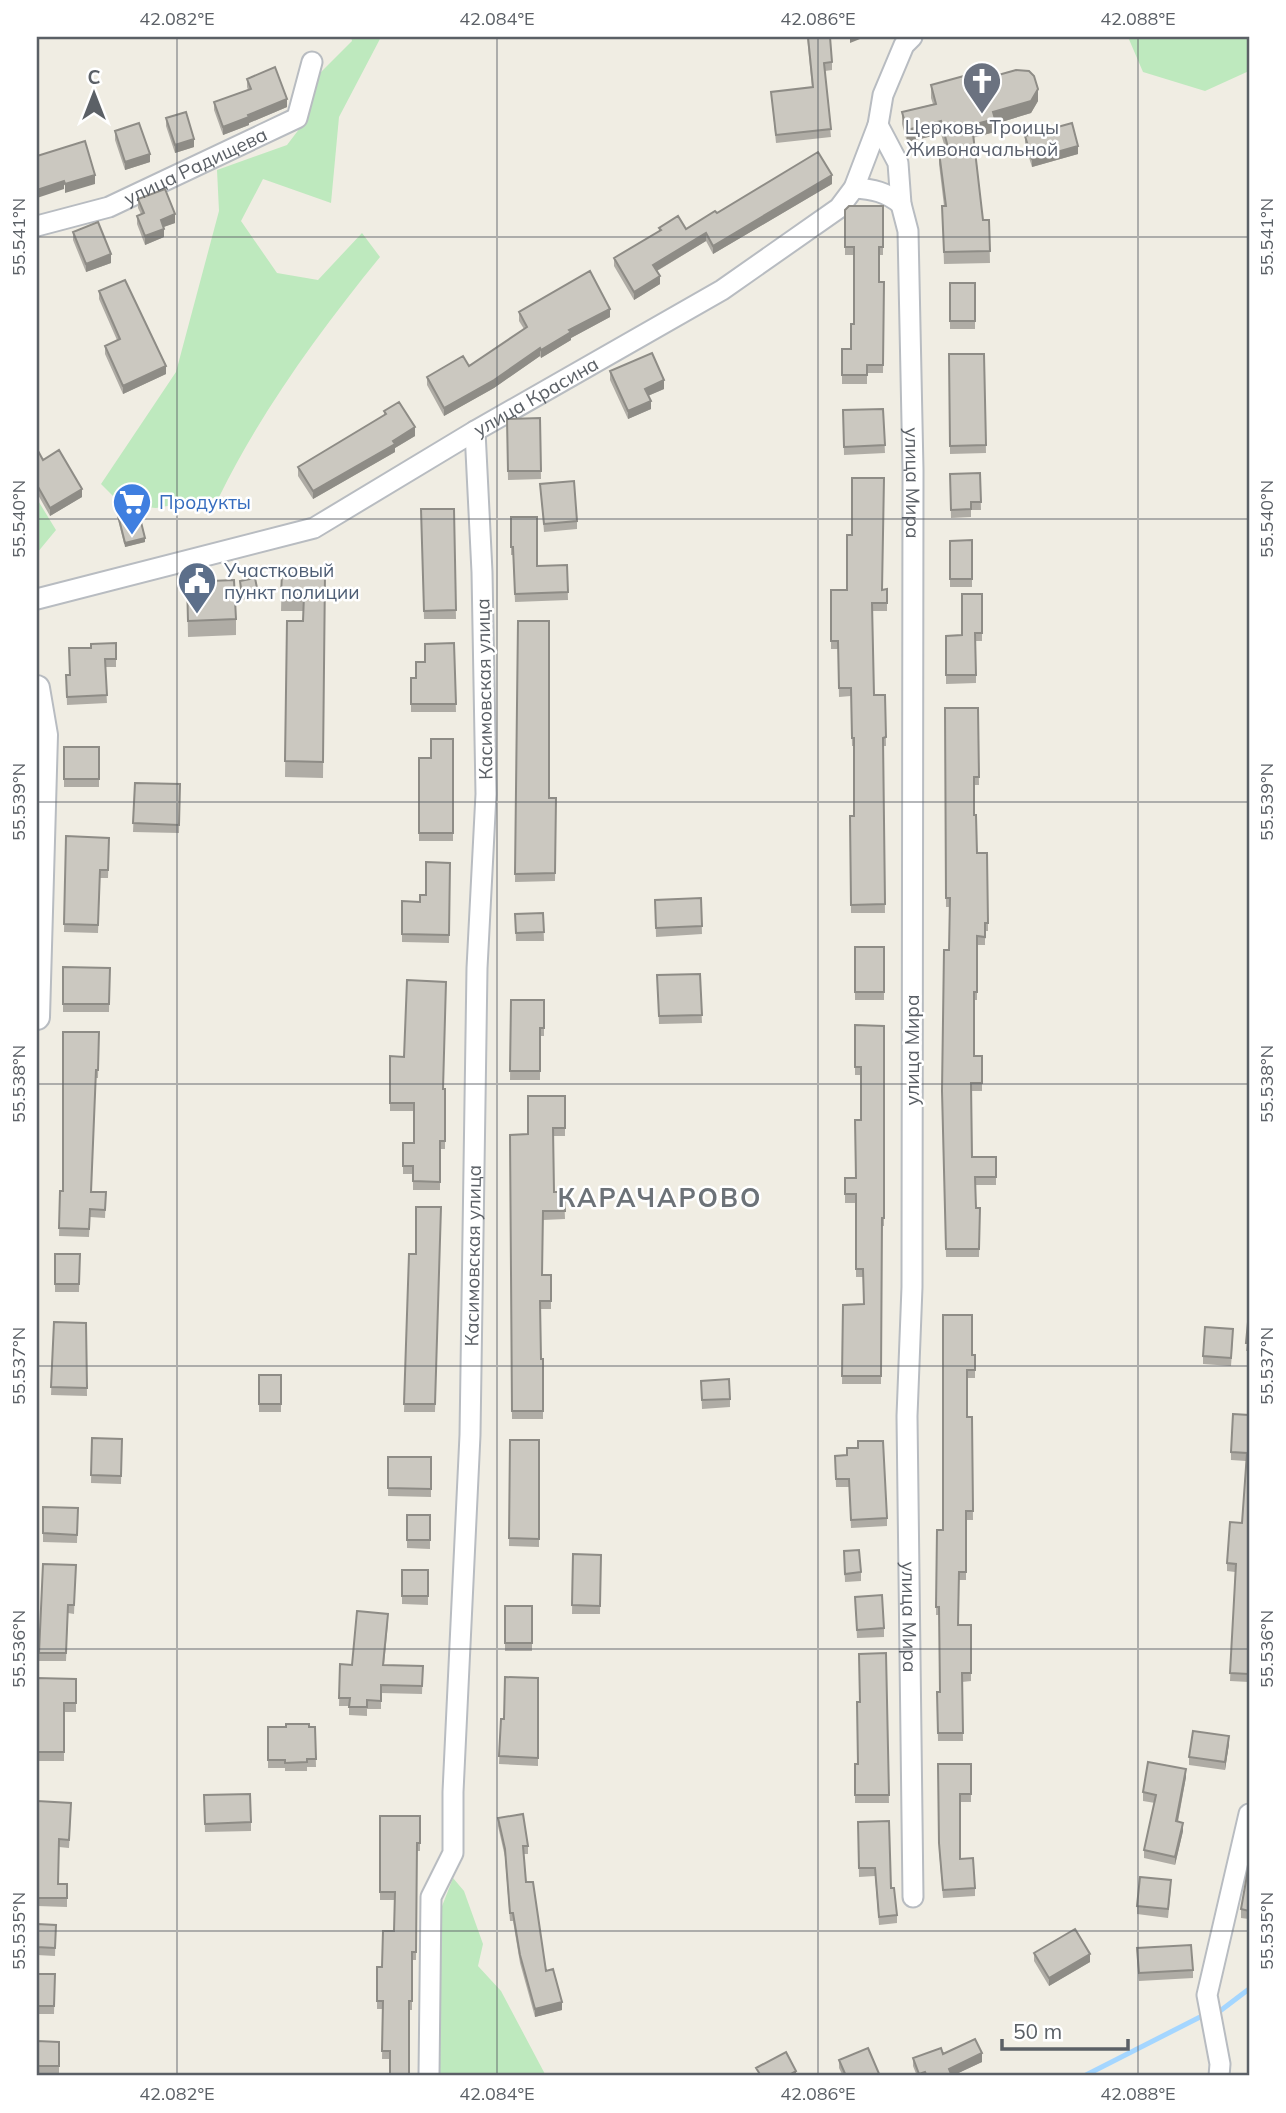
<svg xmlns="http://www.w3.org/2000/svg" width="1286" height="2113" font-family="Mulish,sans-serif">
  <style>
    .green { fill: #bee9be }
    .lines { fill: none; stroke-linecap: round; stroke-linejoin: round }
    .stream { stroke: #a4d6ff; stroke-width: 5 }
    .minor-casing { stroke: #b8bcc1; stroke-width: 23 }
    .tertiary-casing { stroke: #b8bcc1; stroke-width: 28 }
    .minor { stroke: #fff; stroke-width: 19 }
    .tertiary { stroke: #fff; stroke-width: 24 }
    .wall { fill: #afaca5 }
    .shaded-wall { fill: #8e8c86 }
    .building { fill: #cbc8c0; stroke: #8e8c86; stroke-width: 2 }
    .ticks { fill: none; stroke: #5b6066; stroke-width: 2; stroke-opacity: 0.45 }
    .labels { text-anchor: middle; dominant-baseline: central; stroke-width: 5; stroke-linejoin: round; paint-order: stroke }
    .worship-label { font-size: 19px; fill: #5b616d; stroke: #fff }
    .street-label { font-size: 19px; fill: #5b6066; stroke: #fff }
    .shop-label { font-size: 19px; fill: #366cbe; stroke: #fff; text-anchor: start }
    .service-label { font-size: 19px; fill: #4e5e75; stroke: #fff; text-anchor: start }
    .district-label { font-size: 26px; font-weight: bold; letter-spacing: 2px; fill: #6c7278; stroke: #fff }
    .neatline { fill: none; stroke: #5b6066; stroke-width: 2.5 }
    .ticks-label { font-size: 18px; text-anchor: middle; fill: #5b6066 }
  </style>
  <rect width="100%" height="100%" fill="#f0ede3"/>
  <path class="green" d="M 351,37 L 381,37 L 339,117 L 331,203 L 263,179 L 241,221 L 277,273 L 318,280 L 362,233 L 380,257 C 319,332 262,410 219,497 L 156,508 L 122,505 L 101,484 L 176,372 L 219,211 L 217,170 L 287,145 L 303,124 L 318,75 L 352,41 Z
    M 1128,37 L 1249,37 L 1249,71 L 1205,91 L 1143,72 Z
    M 37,499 L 56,530 L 37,553 Z
    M 453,1878 L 464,1891 L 483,1944 L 478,1966 L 501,1991 L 546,2076 L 439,2076 L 438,1972 L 441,1951 L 437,1919 Z"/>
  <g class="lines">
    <path class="stream" d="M 1220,2011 L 1249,1989
      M 1084,2076 L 1206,2014"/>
    <g class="minor-casing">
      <g id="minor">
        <path id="s1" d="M 878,125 L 898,163 L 901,204 L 908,231 L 913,470 L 912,1287 L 907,1416 L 913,1897"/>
        <path d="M 854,188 C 873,189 886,192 901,204"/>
        <path id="s2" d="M 37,226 L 109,207 L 297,118 L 312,62"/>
        <path id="s3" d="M 37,599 L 314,528 L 475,431 L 722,290 L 839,208 L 854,188 L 878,125 L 883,95 L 904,45 L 912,37"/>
        <path id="s4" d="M 429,2076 L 431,1897 L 453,1853 L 453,1792 L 470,1435 L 477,968 L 486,794 L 482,572 L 475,431"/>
        <path d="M 1219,2076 L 1220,2064 L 1207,1995 L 1249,1814"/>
      </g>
    </g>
    <g class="tertiary-casing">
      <path id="tertiary" d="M 37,688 L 45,735 L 37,1017"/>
    </g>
    <use href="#minor" class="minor"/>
    <use href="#tertiary" class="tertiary"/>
  </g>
  <path class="wall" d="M 807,37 L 832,62 L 832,70 L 825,71 L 831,137 L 776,143 L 771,92 L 812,87 Z
    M 247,79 L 287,107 L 249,123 L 249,125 L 223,135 L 214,110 L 214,102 L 248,90 L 247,87 Z
    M 984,79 L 1038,101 L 1031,113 L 995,124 L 995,132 L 974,137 L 983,220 L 989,220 L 990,263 L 944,264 L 942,206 L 944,206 L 939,164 L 939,152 L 946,151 L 941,134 L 907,142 L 902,124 L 902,112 L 933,104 L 931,98 L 931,85 Z
    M 166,118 L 194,147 L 175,153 L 166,126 Z
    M 115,131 L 150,162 L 125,170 L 115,140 Z
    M 1025,136 L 1078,154 L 1032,167 L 1025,145 Z
    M 832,184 L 713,254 L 706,241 L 657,271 L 660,284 L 634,300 L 614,266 L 614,258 L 659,231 L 659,228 L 686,229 L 717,213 Z
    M 138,199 L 175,223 L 163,227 L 164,237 L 145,245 L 137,224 L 137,216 L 141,214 L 138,208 Z
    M 883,206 L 883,255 L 879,255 L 879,282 L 884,282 L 883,373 L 867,373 L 867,384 L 842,384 L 842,349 L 851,349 L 854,324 L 854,255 L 845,255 L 845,210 Z
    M 73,232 L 111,263 L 86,272 L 73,240 Z
    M 950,283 L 975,283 L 975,329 L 950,329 Z
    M 99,291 L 166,374 L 123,394 L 105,354 L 105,346 L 117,340 L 99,299 Z
    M 519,312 L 610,317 L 571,338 L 571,340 L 541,358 L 540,356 L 494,388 L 444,416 L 427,385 L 427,377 L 469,366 L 524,329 L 519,321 Z
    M 949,354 L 984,354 L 986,453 L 950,454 Z
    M 610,371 L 664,389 L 648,396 L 651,409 L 628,419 L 610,380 Z
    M 883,409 L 885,453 L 844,455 L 843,410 Z
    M 384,411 L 415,436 L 395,448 L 395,452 L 313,499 L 298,476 L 298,467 L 384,416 Z
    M 540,418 L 541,479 L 508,480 L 507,419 Z
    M 37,449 L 43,460 L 82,497 L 50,516 L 37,493 Z
    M 980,473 L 981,510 L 971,510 L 971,517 L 951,518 L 950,474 Z
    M 540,484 L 577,521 L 577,529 L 544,532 Z
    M 116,507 L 145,542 L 125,547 L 116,512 Z
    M 421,509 L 454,509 L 456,619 L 424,619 Z
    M 511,517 L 537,566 L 567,565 L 568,600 L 515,602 L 513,555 L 511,555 Z
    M 972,540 L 972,587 L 950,587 L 950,541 Z
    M 282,573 L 325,573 L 323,778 L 285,777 L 287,621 L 303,621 L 304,611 L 281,611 Z
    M 240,581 L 258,593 L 258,597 L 242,600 Z
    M 187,582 L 236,619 L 236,635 L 188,637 Z
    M 887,589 L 887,611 L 872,611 L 874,695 L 885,695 L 886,746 L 883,746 L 885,913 L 851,913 L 850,816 L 854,816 L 854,746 L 852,746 L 851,696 L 839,697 L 838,649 L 831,649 L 831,590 Z
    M 982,594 L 982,641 L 976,641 L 976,683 L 946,684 L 946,636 L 962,635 Z
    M 518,621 L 549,798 L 556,798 L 555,881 L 515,882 Z
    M 116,643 L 116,667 L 105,667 L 107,703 L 67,705 L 66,675 L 70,675 L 91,648 Z
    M 454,643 L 456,712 L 411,712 L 411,678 L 416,678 L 425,662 Z
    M 945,708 L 978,708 L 979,785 L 974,785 L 974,815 L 977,853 L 987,853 L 988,931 L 985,931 L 985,945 L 977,945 L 977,1000 L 974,1000 L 974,1056 L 982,1056 L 982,1091 L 971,1091 L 972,1157 L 996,1177 L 996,1185 L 975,1185 L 976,1208 L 980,1208 L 979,1257 L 946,1257 L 942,1091 L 949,950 L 949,907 L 946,907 Z
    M 453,739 L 453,841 L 419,841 L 419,758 L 431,758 Z
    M 64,747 L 99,747 L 99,787 L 64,787 Z
    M 135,783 L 180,784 L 179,833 L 133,832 Z
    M 66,836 L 109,838 L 108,878 L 100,878 L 98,933 L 64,932 Z
    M 450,863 L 449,943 L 402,942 L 402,901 L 420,902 Z
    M 701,898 L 702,934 L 656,937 L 655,900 Z
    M 543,913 L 544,941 L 516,941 L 515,914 Z
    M 855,947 L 884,947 L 884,1000 L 855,1000 Z
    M 63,967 L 110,968 L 109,1012 L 63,1012 Z
    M 700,974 L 702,1023 L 659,1024 L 657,975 Z
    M 511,1000 L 544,1000 L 544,1036 L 540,1036 L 540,1080 L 510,1080 Z
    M 855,1025 L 884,1026 L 884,1226 L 882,1226 L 881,1384 L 842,1384 L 843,1305 L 864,1304 L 863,1277 L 856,1277 L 856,1203 L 845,1203 L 845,1178 L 856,1178 L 861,1120 L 861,1075 L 855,1075 Z
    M 99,1032 L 98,1078 L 96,1078 L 91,1192 L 106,1192 L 105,1218 L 90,1217 L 89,1237 L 59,1236 L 60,1191 L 63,1191 Z
    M 390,1056 L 445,1089 L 445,1149 L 440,1149 L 440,1190 L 413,1190 L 413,1174 L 403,1174 L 403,1143 L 414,1143 L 414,1111 L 390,1111 Z
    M 565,1096 L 565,1136 L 553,1136 L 554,1192 L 564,1192 L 565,1219 L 543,1220 L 542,1275 L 551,1275 L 551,1309 L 540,1309 L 541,1359 L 543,1359 L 543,1419 L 512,1419 L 510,1135 L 528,1134 Z
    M 441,1207 L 435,1412 L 404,1412 L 409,1254 L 416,1254 Z
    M 55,1254 L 80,1254 L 79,1292 L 55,1292 Z
    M 943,1315 L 972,1355 L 975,1355 L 975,1378 L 967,1378 L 967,1417 L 972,1417 L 973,1520 L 966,1520 L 966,1580 L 959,1580 L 958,1625 L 971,1625 L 971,1681 L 962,1682 L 963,1741 L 938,1741 L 937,1692 L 940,1692 L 939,1615 L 936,1615 L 937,1530 L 943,1530 Z
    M 54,1322 L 86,1323 L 87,1396 L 51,1395 Z
    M 1249,1322 L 1249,1351 L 1246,1351 Z
    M 1233,1338 L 1231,1366 L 1203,1364 L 1203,1356 Z
    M 259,1375 L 281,1375 L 281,1412 L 259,1412 Z
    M 701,1381 L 730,1399 L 730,1407 L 702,1409 Z
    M 1249,1415 L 1249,1682 L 1230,1681 L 1235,1572 L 1227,1571 L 1227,1563 L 1242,1523 L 1246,1461 L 1231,1460 L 1231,1452 Z
    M 92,1438 L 122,1439 L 121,1484 L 91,1483 Z
    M 510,1440 L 539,1440 L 539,1547 L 509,1546 Z
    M 847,1455 L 887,1518 L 887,1526 L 851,1528 L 849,1487 L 836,1487 L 835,1456 Z
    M 431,1457 L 431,1497 L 388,1496 L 388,1488 Z
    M 43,1507 L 78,1508 L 77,1543 L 43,1542 Z
    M 407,1515 L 430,1515 L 430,1549 L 407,1548 Z
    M 844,1551 L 861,1572 L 861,1581 L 845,1582 Z
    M 573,1554 L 601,1555 L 600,1614 L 572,1614 Z
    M 76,1565 L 74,1614 L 68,1613 L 66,1661 L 39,1661 L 39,1653 Z
    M 402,1570 L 428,1570 L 428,1605 L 402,1604 Z
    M 855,1597 L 884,1628 L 884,1637 L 857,1638 Z
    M 505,1606 L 532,1606 L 532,1651 L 505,1651 Z
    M 388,1623 L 384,1665 L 423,1666 L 422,1694 L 381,1693 L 381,1709 L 367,1709 L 367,1716 L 349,1715 L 349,1706 L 339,1706 L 340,1664 L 352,1665 Z
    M 886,1653 L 889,1803 L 855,1803 L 855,1764 L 858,1764 L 860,1702 Z
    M 37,1678 L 76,1679 L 76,1712 L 64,1712 L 64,1761 L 37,1761 Z
    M 538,1678 L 538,1766 L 499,1764 L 501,1719 L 504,1719 Z
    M 268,1727 L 315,1727 L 316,1767 L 307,1767 L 307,1771 L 285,1771 L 285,1768 L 268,1768 Z
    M 1229,1744 L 1225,1770 L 1189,1765 L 1189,1757 Z
    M 938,1764 L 971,1764 L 971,1802 L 960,1802 L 960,1859 L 975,1888 L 975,1896 L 943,1898 L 939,1851 Z
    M 1186,1777 L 1178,1822 L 1183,1831 L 1175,1865 L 1144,1858 L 1144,1850 L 1155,1803 L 1143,1801 L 1143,1792 Z
    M 204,1795 L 251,1822 L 251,1831 L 205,1832 Z
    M 37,1801 L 71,1811 L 69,1848 L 59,1847 L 58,1884 L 67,1884 L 67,1907 L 37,1906 Z
    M 380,1816 L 420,1816 L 420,1851 L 417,1851 L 416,1960 L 412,1960 L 412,2010 L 409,2010 L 390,2059 L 382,2059 L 383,2009 L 377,2009 L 377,1967 L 382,1967 L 394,1931 L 395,1900 L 380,1900 Z
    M 498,1818 L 528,1846 L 528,1854 L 524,1854 L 526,1882 L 546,1971 L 562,2010 L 535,2017 L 520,1963 L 513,1921 L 510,1921 L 505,1857 L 498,1826 Z
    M 858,1822 L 897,1915 L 897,1923 L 879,1925 L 875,1876 L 859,1877 Z
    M 1249,1864 L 1249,1919 L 1241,1918 L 1241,1909 Z
    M 1171,1888 L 1168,1918 L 1137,1914 L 1137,1906 Z
    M 37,1924 L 56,1925 L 55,1956 L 37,1955 Z
    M 1034,1953 L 1090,1962 L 1049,1986 L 1034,1961 Z
    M 1137,1957 L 1193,1970 L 1193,1978 L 1139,1981 Z
    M 37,1974 L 55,1974 L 54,2014 L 37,2014 Z
    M 37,2041 L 59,2042 L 59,2074 L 37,2074 Z
    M 943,2054 L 982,2062 L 952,2076 L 917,2076 L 913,2066 L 913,2058 Z
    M 839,2060 L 880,2076 L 843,2076 L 839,2068 Z"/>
  <path class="shaded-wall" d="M 850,37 L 865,37 L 850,43 Z
    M 1038,89 L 1038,101 L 1031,113 L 995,124 L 995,132 L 972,138 L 972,125 L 993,112 Z
    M 287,99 L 287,107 L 249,123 L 249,125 L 223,135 L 223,127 L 248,115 Z
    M 941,121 L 941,134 L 907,142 L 907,130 Z
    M 194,139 L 194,147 L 175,153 L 175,145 Z
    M 1078,146 L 1078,154 L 1032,167 L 1032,159 Z
    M 150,154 L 150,162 L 125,170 L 125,162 Z
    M 95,175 L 95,184 L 65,193 L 65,184 Z
    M 832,175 L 832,184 L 713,254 L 713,246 Z
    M 64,181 L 64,189 L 37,198 L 37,190 Z
    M 175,214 L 175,223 L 161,228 L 161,220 Z
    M 164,229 L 164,237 L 145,245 L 145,236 Z
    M 706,233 L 706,241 L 653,273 L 653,265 Z
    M 111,254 L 111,263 L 86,272 L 86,264 Z
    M 660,276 L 660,284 L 634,300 L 634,292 Z
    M 610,309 L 610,317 L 571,338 L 571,340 L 541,358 L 541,350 L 569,330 Z
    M 540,348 L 540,356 L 494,388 L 444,416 L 444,408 Z
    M 166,366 L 166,374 L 123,394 L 123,386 Z
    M 664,380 L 664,389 L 645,397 L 645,389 Z
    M 651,401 L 651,409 L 628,419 L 628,411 Z
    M 415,427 L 415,436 L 395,448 L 395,452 L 313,499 L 313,491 Z
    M 82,489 L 82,497 L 50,516 L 50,508 Z
    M 145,538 L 145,542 L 125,547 L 125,543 Z
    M 1229,1736 L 1229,1744 L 1225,1770 L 1225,1762 Z
    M 1186,1769 L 1186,1777 L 1176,1830 L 1176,1821 Z
    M 1183,1823 L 1183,1831 L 1175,1865 L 1175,1857 Z
    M 1090,1954 L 1090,1962 L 1049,1986 L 1049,1978 Z
    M 562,2002 L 562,2010 L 535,2017 L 535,2009 Z
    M 982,2053 L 982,2062 L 952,2076 L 944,2076 L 949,2069 Z
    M 796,2071 L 796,2076 L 787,2076 Z
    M 925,2072 L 925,2076 L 919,2076 L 919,2074 Z"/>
  <path class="building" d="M 808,37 L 830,37 L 832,62 L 824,63 L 831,129 L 776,135 L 771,92 L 813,87 Z
    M 275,67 L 287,99 L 248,115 L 249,117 L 223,127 L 214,102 L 251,89 L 247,79 Z
    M 1016,70 L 1029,71 L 1034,76 L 1038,89 L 1031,101 L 993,112 L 995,119 L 972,125 L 983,220 L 989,220 L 990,251 L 944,252 L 942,206 L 946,206 L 939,152 L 949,151 L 941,121 L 907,130 L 902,112 L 936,104 L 931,85 L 982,71 L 984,79 Z
    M 186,112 L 194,139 L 175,145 L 166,118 Z
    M 139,123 L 150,154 L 125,162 L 115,131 Z
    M 1072,123 L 1078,146 L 1032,159 L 1025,136 Z
    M 85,141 L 95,175 L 65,184 L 64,181 L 37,190 L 37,156 Z
    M 818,152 L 832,175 L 713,246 L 706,233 L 653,265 L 660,276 L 634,292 L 614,258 L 661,230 L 659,228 L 678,216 L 686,229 L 715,211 L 717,213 Z
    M 165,189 L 175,214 L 161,220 L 164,229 L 145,236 L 137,216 L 144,213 L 138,199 Z
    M 849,206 L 883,206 L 883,247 L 879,247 L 879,282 L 884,282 L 883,365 L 867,365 L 867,375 L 842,375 L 842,349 L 851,349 L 851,324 L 854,324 L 854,247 L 845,247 L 845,210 Z
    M 98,222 L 111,254 L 86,264 L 73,232 Z
    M 590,271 L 610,309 L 569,330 L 571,332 L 541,350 L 540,348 L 494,380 L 444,408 L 427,377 L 463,356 L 469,366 L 527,327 L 519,312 Z
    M 125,280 L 166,366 L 123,386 L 105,346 L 120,339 L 99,291 Z
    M 950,283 L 975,283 L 975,321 L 950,321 Z
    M 652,353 L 664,380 L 645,389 L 651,401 L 628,411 L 610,371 Z
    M 949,354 L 984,354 L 986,445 L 950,446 Z
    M 399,402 L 415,427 L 393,441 L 395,444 L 313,491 L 298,467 L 386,414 L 384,411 Z
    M 883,409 L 885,445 L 844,447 L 843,410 Z
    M 540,418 L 541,471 L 508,471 L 507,419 Z
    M 37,449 L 43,460 L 59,450 L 82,489 L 50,508 L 37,485 Z
    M 980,473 L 981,502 L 971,502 L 971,509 L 951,510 L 950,474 Z
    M 852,478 L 884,478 L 882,590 L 887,589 L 887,603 L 872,603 L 874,695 L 885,695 L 886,737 L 883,738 L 885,904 L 851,905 L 850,816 L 854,816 L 854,738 L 852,738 L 851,688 L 839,688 L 838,641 L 831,641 L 831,590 L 847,590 L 847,535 L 852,535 Z
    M 574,481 L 577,521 L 544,524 L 540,484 Z
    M 136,502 L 145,538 L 125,543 L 116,507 Z
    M 421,509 L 454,509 L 456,610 L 424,611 Z
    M 511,517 L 537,517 L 537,566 L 567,565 L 568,592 L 515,594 L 513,547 L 511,547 Z
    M 972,540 L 972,579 L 950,579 L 950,541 Z
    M 282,573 L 325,573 L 323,762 L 285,761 L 287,621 L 303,621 L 304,595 L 281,595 Z
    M 255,578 L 258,593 L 242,596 L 240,581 Z
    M 234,580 L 236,619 L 188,621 L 187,582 Z
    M 962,594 L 982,594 L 982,633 L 975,633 L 976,675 L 946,675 L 946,636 L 962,635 Z
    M 518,621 L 549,621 L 549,798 L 556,798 L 555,873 L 515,874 Z
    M 116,643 L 116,659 L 105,659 L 107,695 L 67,697 L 66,675 L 70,675 L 69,648 L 91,648 L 91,644 Z
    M 454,643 L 456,704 L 411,704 L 411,678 L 416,678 L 416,662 L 425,662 L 425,644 Z
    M 945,708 L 978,708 L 979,777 L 974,777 L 974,815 L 976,815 L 977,853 L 987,853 L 988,923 L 985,923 L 985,937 L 977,936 L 977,992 L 974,992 L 974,1056 L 982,1056 L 982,1083 L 971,1083 L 972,1157 L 996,1157 L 996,1177 L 975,1177 L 976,1208 L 980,1208 L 979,1249 L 946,1249 L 942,1091 L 944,950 L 949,950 L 950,898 L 946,898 Z
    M 431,739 L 453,739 L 453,833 L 419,833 L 419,758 L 431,758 Z
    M 64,747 L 99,747 L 99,779 L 64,779 Z
    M 135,783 L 180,784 L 179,825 L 133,823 Z
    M 66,836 L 109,838 L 108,870 L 100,870 L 98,925 L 64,924 Z
    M 426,862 L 450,863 L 449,935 L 402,934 L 402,901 L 420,902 L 420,895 L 426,895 Z
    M 701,898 L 702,926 L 656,928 L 655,900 Z
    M 543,913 L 544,932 L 516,933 L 515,914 Z
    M 855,947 L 884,947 L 884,992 L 855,992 Z
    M 63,967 L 110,968 L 109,1004 L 63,1004 Z
    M 700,974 L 702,1015 L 659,1016 L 657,975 Z
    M 407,980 L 446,982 L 443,1089 L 445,1089 L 445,1141 L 440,1141 L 440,1182 L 413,1181 L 413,1166 L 403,1166 L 403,1143 L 414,1143 L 414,1103 L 390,1103 L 390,1056 L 404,1057 Z
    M 511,1000 L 544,1000 L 544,1028 L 540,1028 L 540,1071 L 510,1071 Z
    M 855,1025 L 884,1026 L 884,1218 L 882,1218 L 881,1376 L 842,1376 L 843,1305 L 864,1304 L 863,1269 L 856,1269 L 856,1194 L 845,1194 L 845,1178 L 856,1178 L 855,1120 L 861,1120 L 861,1067 L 855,1067 Z
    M 63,1032 L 99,1032 L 98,1070 L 96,1070 L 91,1192 L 106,1192 L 105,1210 L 90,1209 L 89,1229 L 59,1228 L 60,1191 L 63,1191 Z
    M 528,1096 L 565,1096 L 565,1128 L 553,1128 L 554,1192 L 564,1192 L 565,1211 L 543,1211 L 542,1275 L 551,1275 L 551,1301 L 540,1301 L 541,1359 L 543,1359 L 543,1411 L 512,1411 L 510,1135 L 528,1134 Z
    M 416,1207 L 441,1207 L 435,1404 L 404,1404 L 409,1254 L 416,1254 Z
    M 55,1254 L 80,1254 L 79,1284 L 55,1284 Z
    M 943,1315 L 972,1315 L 972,1355 L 975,1355 L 975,1370 L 967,1370 L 967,1417 L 972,1417 L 973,1511 L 966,1511 L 966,1572 L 959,1572 L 958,1625 L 971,1625 L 971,1673 L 962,1673 L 963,1733 L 938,1733 L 937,1692 L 940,1692 L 939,1607 L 936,1607 L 937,1530 L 943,1530 Z
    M 54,1322 L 86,1323 L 87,1388 L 51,1387 Z
    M 1248,1322 L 1249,1322 L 1249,1343 L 1246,1343 Z
    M 1205,1327 L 1233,1329 L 1231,1358 L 1203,1356 Z
    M 259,1375 L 281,1375 L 281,1404 L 259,1404 Z
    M 729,1379 L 730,1399 L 702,1400 L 701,1381 Z
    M 1233,1414 L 1249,1415 L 1249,1674 L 1230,1673 L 1236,1564 L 1227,1563 L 1230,1522 L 1242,1523 L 1247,1453 L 1231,1452 Z
    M 92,1438 L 122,1439 L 121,1476 L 91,1475 Z
    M 510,1440 L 539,1440 L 539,1539 L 509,1538 Z
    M 858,1441 L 883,1441 L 887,1518 L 851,1520 L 849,1479 L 836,1479 L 835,1456 L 847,1455 L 847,1448 L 858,1448 Z
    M 388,1457 L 431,1457 L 431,1489 L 388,1488 Z
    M 43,1507 L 78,1508 L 77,1535 L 43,1533 Z
    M 407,1515 L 430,1515 L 430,1540 L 407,1540 Z
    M 859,1550 L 861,1572 L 845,1574 L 844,1551 Z
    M 573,1554 L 601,1555 L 600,1606 L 572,1605 Z
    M 43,1564 L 76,1565 L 74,1605 L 68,1605 L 66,1653 L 39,1653 Z
    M 402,1570 L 428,1570 L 428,1596 L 402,1596 Z
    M 882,1595 L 884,1628 L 857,1630 L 855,1597 Z
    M 505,1606 L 532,1606 L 532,1643 L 505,1643 Z
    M 357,1611 L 388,1614 L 383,1665 L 423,1666 L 422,1686 L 381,1685 L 381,1701 L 367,1700 L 367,1707 L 349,1707 L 350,1698 L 339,1698 L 340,1664 L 352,1665 Z
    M 886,1653 L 889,1795 L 855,1795 L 855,1764 L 858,1764 L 857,1702 L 860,1702 L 859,1654 Z
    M 505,1677 L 538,1678 L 538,1758 L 499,1756 L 501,1719 L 504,1719 Z
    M 37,1678 L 76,1679 L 76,1703 L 64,1703 L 64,1752 L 37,1752 Z
    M 286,1724 L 309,1724 L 309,1727 L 315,1727 L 316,1759 L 307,1759 L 307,1762 L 285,1763 L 285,1760 L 268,1760 L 268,1727 L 286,1727 Z
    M 1193,1731 L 1229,1736 L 1225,1762 L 1189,1757 Z
    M 1148,1762 L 1186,1769 L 1176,1821 L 1183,1823 L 1175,1857 L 1144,1850 L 1156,1795 L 1143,1792 Z
    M 938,1764 L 971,1764 L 971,1794 L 960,1794 L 960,1859 L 973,1858 L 975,1888 L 943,1890 L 939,1843 Z
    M 250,1794 L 251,1822 L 205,1824 L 204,1795 Z
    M 37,1801 L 71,1803 L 69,1840 L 59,1839 L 58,1884 L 67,1884 L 67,1898 L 37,1898 Z
    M 523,1814 L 528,1846 L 523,1846 L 526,1882 L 533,1882 L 546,1971 L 553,1969 L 562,2002 L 535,2009 L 520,1955 L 513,1913 L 510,1913 L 505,1849 L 498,1818 Z
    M 380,1816 L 420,1816 L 420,1843 L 417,1843 L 416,1952 L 412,1952 L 412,2001 L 409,2001 L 409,2076 L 390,2076 L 390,2051 L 382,2051 L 383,2001 L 377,2001 L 377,1967 L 382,1967 L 383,1931 L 394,1931 L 395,1892 L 380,1892 Z
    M 889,1821 L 891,1888 L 894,1888 L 897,1915 L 879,1917 L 875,1868 L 859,1868 L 858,1822 Z
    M 1249,1864 L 1249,1911 L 1241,1909 Z
    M 1140,1877 L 1171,1880 L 1168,1909 L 1137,1906 Z
    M 37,1924 L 56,1925 L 55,1948 L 37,1947 Z
    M 1075,1929 L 1090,1954 L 1049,1978 L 1034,1953 Z
    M 1191,1945 L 1193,1970 L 1139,1973 L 1137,1948 Z
    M 37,1974 L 55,1974 L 54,2006 L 37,2006 Z
    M 975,2039 L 982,2053 L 949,2069 L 951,2074 L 944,2076 L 927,2076 L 925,2072 L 919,2074 L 913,2058 L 941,2048 L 943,2054 Z
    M 37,2041 L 59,2042 L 59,2066 L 37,2066 Z
    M 868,2048 L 880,2076 L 846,2076 L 839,2060 Z
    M 786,2052 L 796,2071 L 787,2076 L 761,2076 L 756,2068 Z"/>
  <path class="ticks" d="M 177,37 L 177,2076M 497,37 L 497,2076M 818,37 L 818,2076M 1138,37 L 1138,2076M 37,237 L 1249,237M 37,519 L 1249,519M 37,802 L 1249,802M 37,1084 L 1249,1084M 37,1366 L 1249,1366M 37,1649 L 1249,1649M 37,1931 L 1249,1931"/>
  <defs>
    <g id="church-pin" transform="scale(2.0125)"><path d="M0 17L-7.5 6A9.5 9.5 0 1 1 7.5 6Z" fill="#6b7280" stroke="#fff"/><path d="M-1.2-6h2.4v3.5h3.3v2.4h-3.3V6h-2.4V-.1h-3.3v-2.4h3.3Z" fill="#fff"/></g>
    <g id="supermarket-pin" transform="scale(2.0125)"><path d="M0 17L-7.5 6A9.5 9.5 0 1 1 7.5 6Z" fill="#3f7fe0" stroke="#fff"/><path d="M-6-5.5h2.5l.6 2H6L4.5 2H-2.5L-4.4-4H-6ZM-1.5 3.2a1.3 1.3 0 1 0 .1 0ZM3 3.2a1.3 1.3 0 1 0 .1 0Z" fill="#fff"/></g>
    <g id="civic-pin" transform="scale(2.0125)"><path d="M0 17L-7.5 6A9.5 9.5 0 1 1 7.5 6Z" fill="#5c6f8a" stroke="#fff"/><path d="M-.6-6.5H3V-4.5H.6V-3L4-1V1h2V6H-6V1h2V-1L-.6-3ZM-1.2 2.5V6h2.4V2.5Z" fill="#fff"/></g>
  </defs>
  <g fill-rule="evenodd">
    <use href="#church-pin" x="982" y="81"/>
    <use href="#supermarket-pin" x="132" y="502"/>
    <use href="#civic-pin" x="197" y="581"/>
  </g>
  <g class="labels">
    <g class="worship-label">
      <text x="982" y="127">Церковь Троицы<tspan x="982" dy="22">Живоначальной</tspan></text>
    </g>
    <g class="street-label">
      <text stroke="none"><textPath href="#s2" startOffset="170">улица Радищева</textPath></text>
      <text stroke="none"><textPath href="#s3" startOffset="544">улица Красина</textPath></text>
      <text stroke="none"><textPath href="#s1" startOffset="364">улица Мира</textPath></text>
      <text transform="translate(484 689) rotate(-91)">Касимовская улица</text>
      <text transform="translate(912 1050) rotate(-90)">улица Мира</text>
      <text stroke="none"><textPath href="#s4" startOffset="826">Касимовская улица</textPath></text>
      <text stroke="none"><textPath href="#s1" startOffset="1498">улица Мира</textPath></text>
    </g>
    <g class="shop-label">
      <text x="159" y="502">Продукты</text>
    </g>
    <g class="service-label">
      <text x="224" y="570">Участковый<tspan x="224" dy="22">пункт полиции</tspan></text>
    </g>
    <g class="district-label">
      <text x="660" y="1197">КАРАЧАРОВО</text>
    </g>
  </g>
  <rect width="1286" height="2113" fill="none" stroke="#ffffff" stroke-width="77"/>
  <g transform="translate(94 94)" stroke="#ffffff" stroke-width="5" paint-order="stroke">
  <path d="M0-5L12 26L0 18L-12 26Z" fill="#5b6066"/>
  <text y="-10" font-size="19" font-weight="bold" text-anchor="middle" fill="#5b6066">С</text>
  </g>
  <path d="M1002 2039v10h126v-10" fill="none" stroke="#5b6066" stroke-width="3.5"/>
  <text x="1013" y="2039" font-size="21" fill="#5b6066" stroke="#ffffff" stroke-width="5" paint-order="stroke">50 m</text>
  <rect x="38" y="38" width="1210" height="2036" class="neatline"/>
  <g class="ticks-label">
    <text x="177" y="25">42.082°E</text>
    <text x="497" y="25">42.084°E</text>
    <text x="818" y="25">42.086°E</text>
    <text x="1138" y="25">42.088°E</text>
    <text transform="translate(19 237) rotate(-90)" y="6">55.541°N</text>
    <text transform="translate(1267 237) rotate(-90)" y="6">55.541°N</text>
    <text transform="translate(19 519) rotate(-90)" y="6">55.540°N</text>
    <text transform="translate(1267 519) rotate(-90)" y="6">55.540°N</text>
    <text transform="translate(19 802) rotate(-90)" y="6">55.539°N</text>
    <text transform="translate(1267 802) rotate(-90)" y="6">55.539°N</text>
    <text transform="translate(19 1084) rotate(-90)" y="6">55.538°N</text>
    <text transform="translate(1267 1084) rotate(-90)" y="6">55.538°N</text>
    <text transform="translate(19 1366) rotate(-90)" y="6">55.537°N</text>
    <text transform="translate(1267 1366) rotate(-90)" y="6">55.537°N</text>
    <text transform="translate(19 1649) rotate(-90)" y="6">55.536°N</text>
    <text transform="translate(1267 1649) rotate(-90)" y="6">55.536°N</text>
    <text transform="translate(19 1931) rotate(-90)" y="6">55.535°N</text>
    <text transform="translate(1267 1931) rotate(-90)" y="6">55.535°N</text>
    <text x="177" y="2100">42.082°E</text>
    <text x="497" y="2100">42.084°E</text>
    <text x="818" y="2100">42.086°E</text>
    <text x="1138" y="2100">42.088°E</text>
  </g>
</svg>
